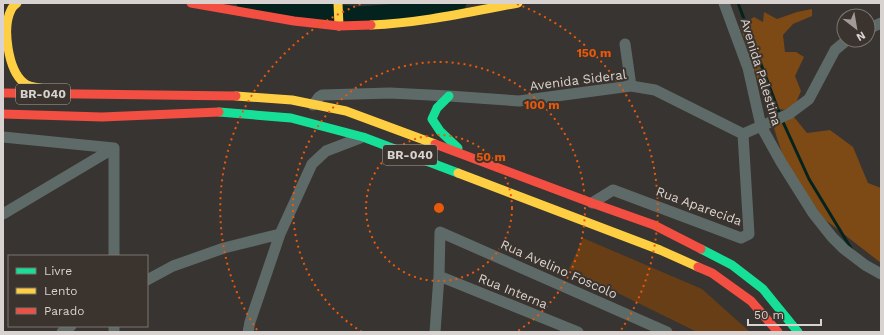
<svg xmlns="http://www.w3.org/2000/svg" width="884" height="335" font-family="'Work Sans',sans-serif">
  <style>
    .green { fill: #683e16 }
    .forest { fill: #7d4914 }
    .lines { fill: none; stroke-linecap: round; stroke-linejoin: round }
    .stream { stroke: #05231e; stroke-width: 3 }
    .river { stroke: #05231e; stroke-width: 17 }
    .street { stroke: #5e6a67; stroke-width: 11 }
    .fast { stroke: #16e098; stroke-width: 9 }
    .slow { stroke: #ffcf43; stroke-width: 9 }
    .jam { stroke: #f24e42; stroke-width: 9 }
    .ring { fill: none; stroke: #e8590c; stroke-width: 2; stroke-dasharray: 2 4 }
    .labels { text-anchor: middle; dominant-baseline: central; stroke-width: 4; stroke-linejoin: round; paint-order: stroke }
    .shield { fill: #3b342e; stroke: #a9a39f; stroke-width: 1 }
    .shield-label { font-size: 12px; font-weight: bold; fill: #d8d3d0 }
    .street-label { font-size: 13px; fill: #d8d3d0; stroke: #3b342e }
    .centre { fill: #e8590c; stroke: #3b342e; stroke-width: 2 }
    .ring-label { font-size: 12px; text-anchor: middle; font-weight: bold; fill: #e8590c; stroke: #3b342e; stroke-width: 4; stroke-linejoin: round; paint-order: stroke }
  </style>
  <rect width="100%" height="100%" fill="#383431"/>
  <path class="green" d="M 583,238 L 702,289 L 750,332 L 697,332 L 569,269 Z"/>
  <path class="forest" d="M 812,9 L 812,16 L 793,24 L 783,35 L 785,52 L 796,52 L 804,57 L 795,76 L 801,91 L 796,103 L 786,110 L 767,108 L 740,26 L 754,17 L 763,22 L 764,12 L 777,19 L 797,12 Z
    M 794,117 L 807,133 L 830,130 L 853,147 L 868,183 L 881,188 L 881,263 L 823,218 L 785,162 L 777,138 L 773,124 Z"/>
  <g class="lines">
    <path class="stream" d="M 738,3 L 779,112
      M 783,122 L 809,179 L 852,250"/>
    <path class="river" d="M 245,3 L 259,6 L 358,15 L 411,11 L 458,3"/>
    <path class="street" d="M 724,3 L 748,68 L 761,126 L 781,162 L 813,213 L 832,237 L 844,249 L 865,265 L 881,274
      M 868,29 L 881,23
      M 625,44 L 631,86
      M 313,105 L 319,97 L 322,95 L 390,93 L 449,96 L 519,101 L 631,86 L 655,90 L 743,134 L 789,114 L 809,99 L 835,50 L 847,40
      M 3,137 L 114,148
      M 592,203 L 613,190 L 741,238 L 749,234 L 743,134
      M 3,214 L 114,148
      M 114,256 L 114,148
      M 439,276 L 578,332
      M 147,280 L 173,266 L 224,248 L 280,234
      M 114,326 L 114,332
      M 62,332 L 71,326
      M 248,332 L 250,322 L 280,234 L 312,164 L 326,151 L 360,138
      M 435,332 L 439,276 L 440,232 L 667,332"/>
    <path class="fast" d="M 449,96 L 437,108 L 432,119 L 440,131 L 458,148
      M 219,112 L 291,118 L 363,137 L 458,173
      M 701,249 L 732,265 L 763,289 L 798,332"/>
    <path class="slow" d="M 17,3 C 15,5 12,7 11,10 C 2,28 8,70 24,83 C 30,88 38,87 45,89
      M 338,3 L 339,26
      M 371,25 C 421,23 469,12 518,3
      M 236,96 L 292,100 L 346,111 L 435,144
      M 458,173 L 660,250 L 698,267"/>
    <path class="jam" d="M 191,3 L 294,21 L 339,26 L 371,25
      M 3,93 L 236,96
      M 3,114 L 102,117 L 219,112
      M 435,144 L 592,203 L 654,225 L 701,249
      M 698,267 L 712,273 L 751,301 L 778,332"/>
  </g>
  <g class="ring">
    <circle cx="439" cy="208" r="73"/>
    <path d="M362 332A146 146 0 1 1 516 332"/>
    <path d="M257 330A219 219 0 0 1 361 4M517 4A219 219 0 0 1 621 330"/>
  </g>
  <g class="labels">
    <g class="shield">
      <rect x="16" y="84" width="54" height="20" rx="3"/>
      <rect x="383" y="145" width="54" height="20" rx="3"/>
    </g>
    <g class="shield-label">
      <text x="43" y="94">BR-040</text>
      <text x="410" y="155">BR-040</text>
    </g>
    <g class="street-label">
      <text transform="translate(761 72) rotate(73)">Avenida Palestina</text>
      <text transform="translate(578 80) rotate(-7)">Avenida Sideral</text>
      <text transform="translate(699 206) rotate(20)">Rua Aparecida</text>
      <text transform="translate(559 269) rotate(24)">Rua Avelino Foscolo</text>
      <text transform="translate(513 291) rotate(22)">Rua Interna</text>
    </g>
  </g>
  <circle cx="439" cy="208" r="6" class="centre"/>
  <g class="ring-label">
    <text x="594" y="57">150 m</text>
    <text x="542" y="109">100 m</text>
    <text x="491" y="161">50 m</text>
  </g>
  <rect width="884" height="335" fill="none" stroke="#d8d3d0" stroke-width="8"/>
  <rect x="8" y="255" width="140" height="72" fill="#3b342e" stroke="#7a746f"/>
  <rect x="16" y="268" width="20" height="6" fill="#16e098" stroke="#7a746f"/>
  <text x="44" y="275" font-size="12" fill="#d8d3d0">Livre</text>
  <rect x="16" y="288" width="20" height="6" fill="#ffcf43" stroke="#7a746f"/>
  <text x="44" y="295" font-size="12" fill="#d8d3d0">Lento</text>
  <rect x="16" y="308" width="20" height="6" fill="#f24e42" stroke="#7a746f"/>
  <text x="44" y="315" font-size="12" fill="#d8d3d0">Parado</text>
  <g transform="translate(856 28) rotate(149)"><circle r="19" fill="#3b342e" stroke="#7a746f"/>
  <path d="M0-3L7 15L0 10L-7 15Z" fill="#a09b98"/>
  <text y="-6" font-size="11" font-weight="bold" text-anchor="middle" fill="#d8d3d0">N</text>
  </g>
  <path d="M748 319v6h73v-6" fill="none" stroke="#d8d3d0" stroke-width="2"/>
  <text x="754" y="319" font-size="12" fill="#d8d3d0" stroke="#3b342e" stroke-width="3" paint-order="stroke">50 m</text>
</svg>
